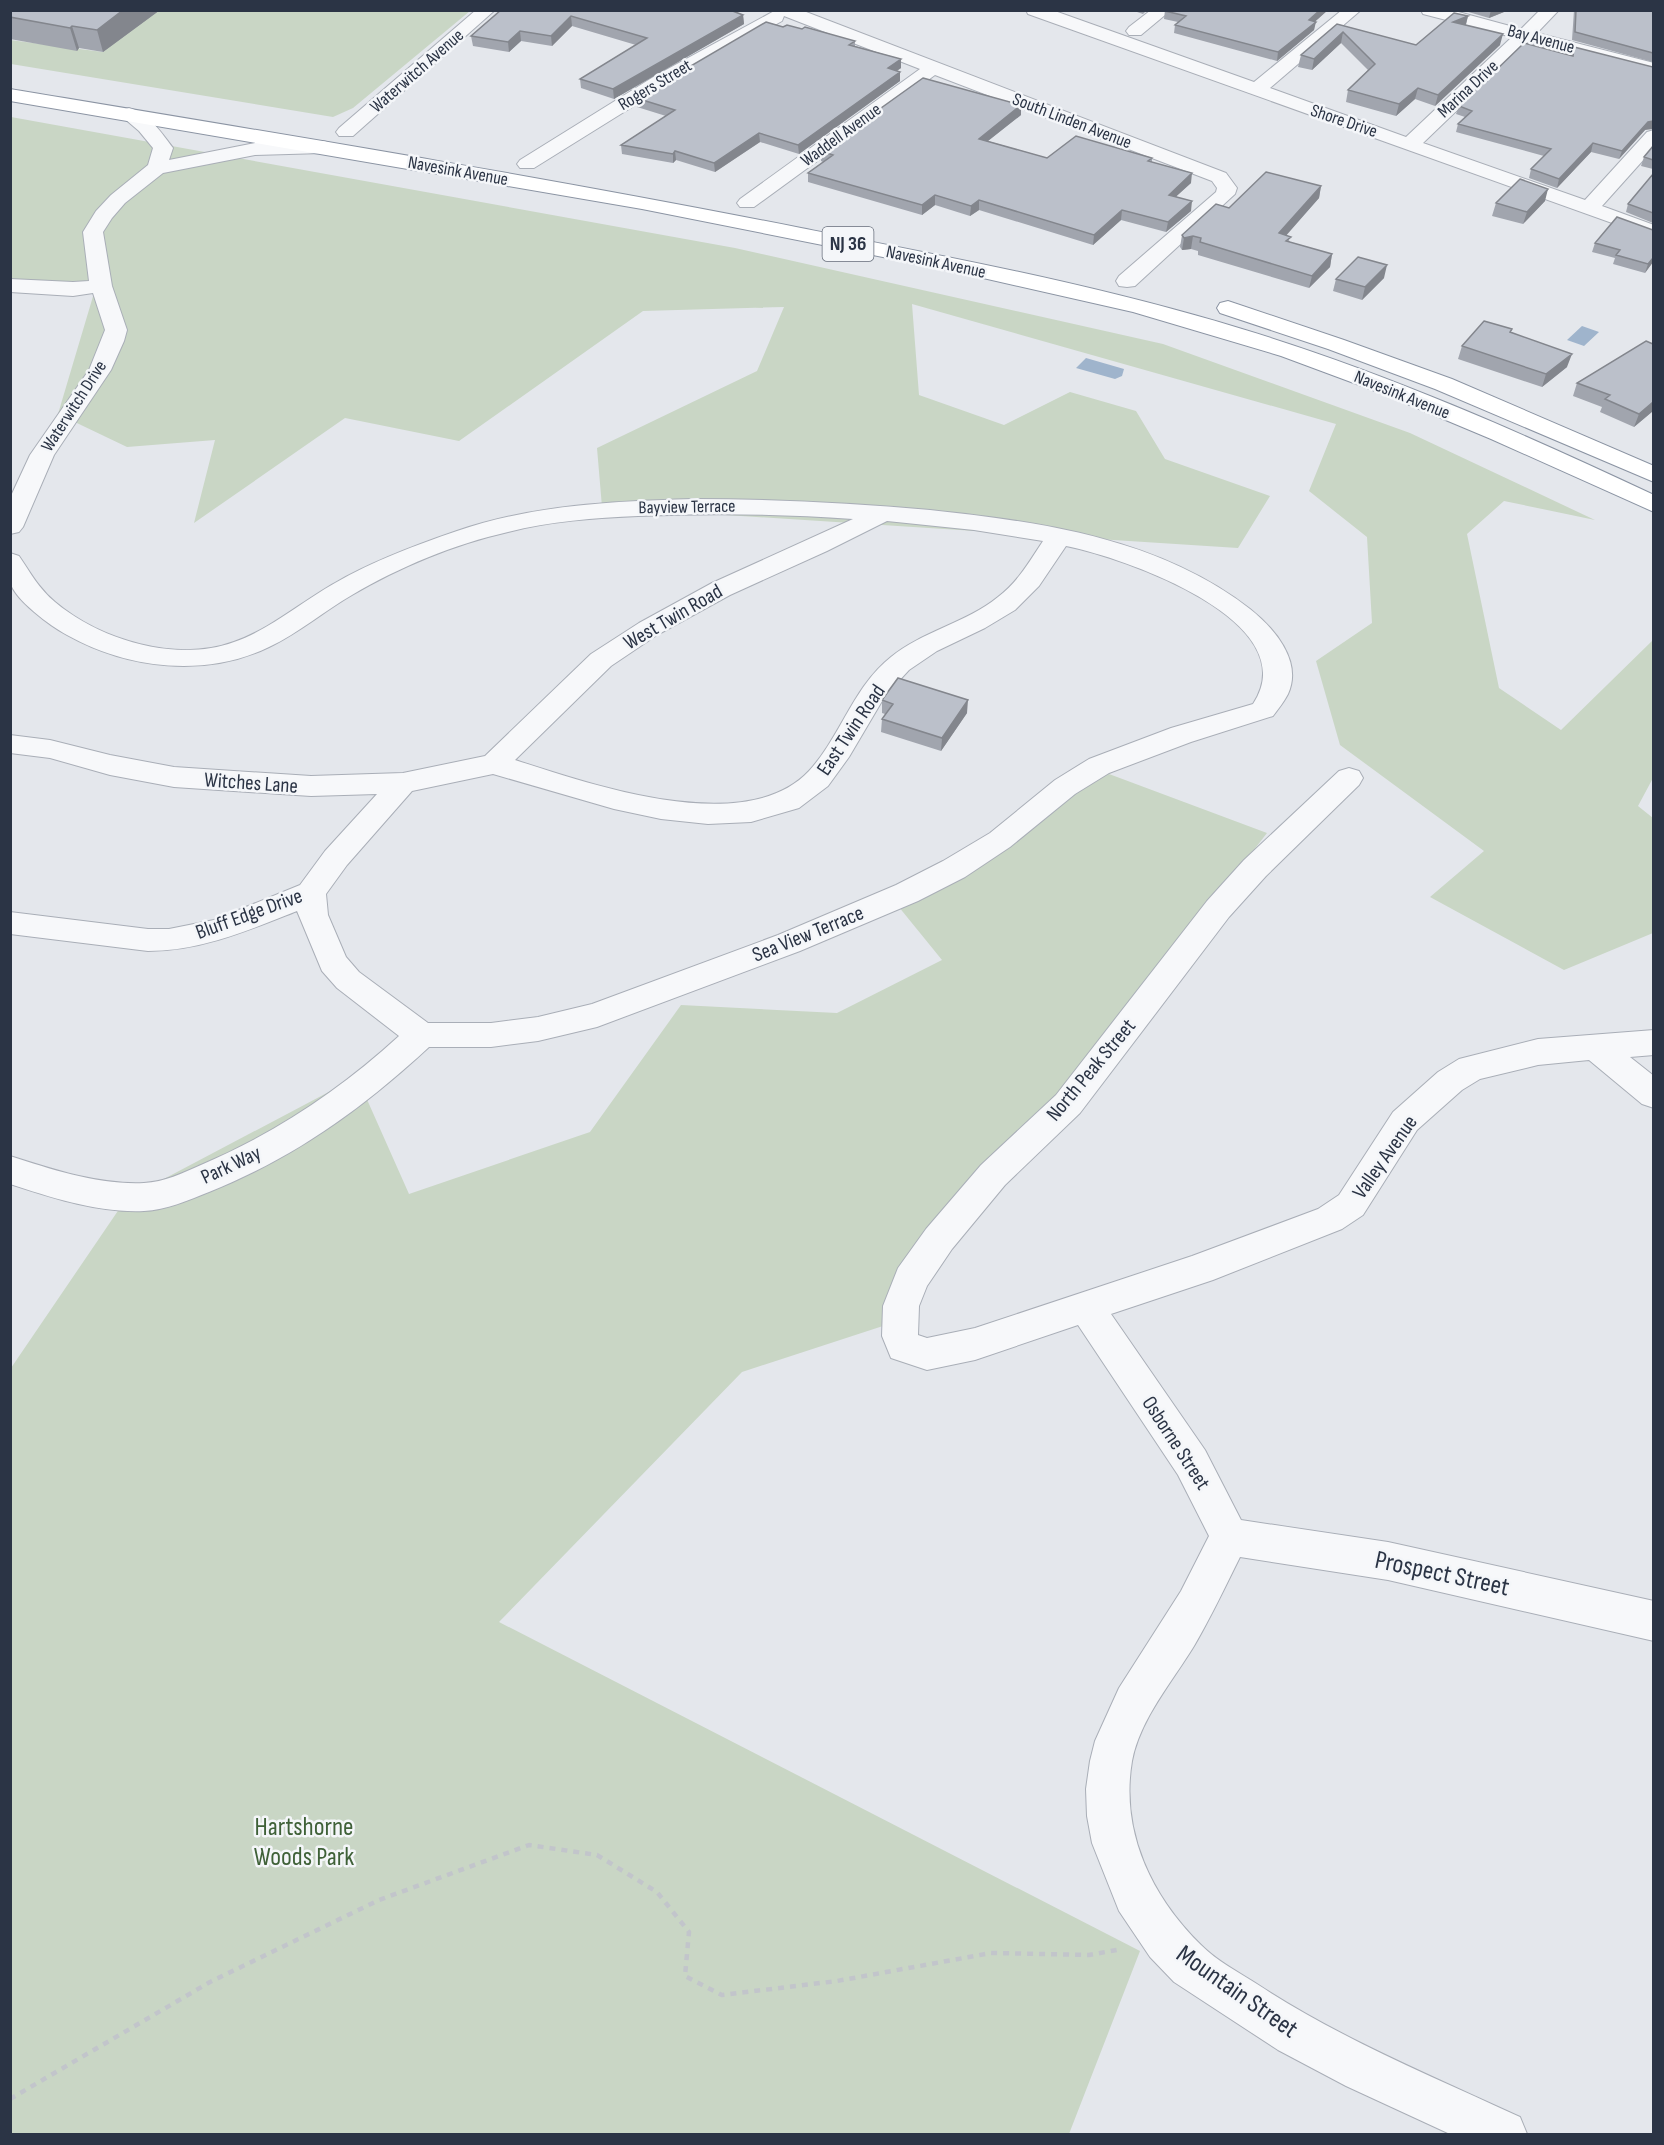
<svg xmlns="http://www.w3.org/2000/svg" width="1664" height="2145" font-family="'Sofia Sans Condensed',sans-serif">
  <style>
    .green { fill: #c9d6c5 }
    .water { fill: #9fb4cc }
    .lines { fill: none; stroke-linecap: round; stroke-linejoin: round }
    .minor-casing { stroke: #a9aeb7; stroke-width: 2 }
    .highway-casing { stroke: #8b94a3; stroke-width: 2 }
    .path { stroke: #c2c5cb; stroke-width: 4.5; stroke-dasharray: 6 6; stroke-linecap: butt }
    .minor { fill: #f7f8fa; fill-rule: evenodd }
    .highway { fill: #fff; fill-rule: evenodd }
    .wall { fill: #a1a5ae }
    .shaded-wall { fill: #83868d }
    .building { fill: #bbc0ca; stroke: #83868d; stroke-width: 1.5 }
    .labels { text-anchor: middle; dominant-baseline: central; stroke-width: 5; stroke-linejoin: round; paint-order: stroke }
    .far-street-label { font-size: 18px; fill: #2b3445; stroke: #f4f6f9 }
    .shield { fill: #f4f6f9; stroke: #676e7b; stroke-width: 1.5 }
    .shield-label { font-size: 20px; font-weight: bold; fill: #2b3445 }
    .street-label { font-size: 21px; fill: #2b3445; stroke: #f4f6f9 }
    .near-street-label { font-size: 26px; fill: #2b3445; stroke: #f4f6f9 }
    .near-park-label { font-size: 26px; fill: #3f6138; stroke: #f4f6f9 }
  </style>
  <rect width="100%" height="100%" fill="#e4e7ec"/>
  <path class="green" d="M 152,11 L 470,11 L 353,108 L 333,117 L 11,64 L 10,40 L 103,52 Z
    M 11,117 L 735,248 L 1163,344 L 1410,433 L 1595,520 L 1504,501 L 1467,534 L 1499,688 L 1561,730 L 1653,640 L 1653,574 L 1653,778 L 1638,806 L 1653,818 L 1653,933 L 1564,970 L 1430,897 L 1484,851 L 1340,745 L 1316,661 L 1372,623 L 1367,537 L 1309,491 L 1336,424 L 912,304 L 919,395 L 1004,425 L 1070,392 L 1136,411 L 1165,459 L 1270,496 L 1238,548 L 602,507 L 597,448 L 757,371 L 784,307 L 643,311 L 459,441 L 345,418 L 194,523 L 215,440 L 127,447 L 58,414 L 94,293 L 11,289 Z
    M 1101,771 L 1267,833 L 886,1325 L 742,1372 L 499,1622 L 1140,1951 L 1069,2134 L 11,2134 L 11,1368 L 126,1199 L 357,1077 L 409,1194 L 590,1132 L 681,1005 L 837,1013 L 942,960 L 894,901 Z"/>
  <path class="water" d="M 1582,326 L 1599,332 L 1584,346 L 1567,340 Z
    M 1086,358 L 1124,369 L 1122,376 L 1115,379 L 1076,368 Z"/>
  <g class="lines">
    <g class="minor-casing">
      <path id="minor" d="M 476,10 L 495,10 L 353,136 L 339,136 L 336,132 L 339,128 Z
        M 776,10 L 801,10 L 1226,173 L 1237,188 L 1235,194 L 1135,286 L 1127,287 L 1119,286 L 1116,281 L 1119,276 L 1216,192 L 1217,188 L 1212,181 L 935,75 L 754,207 L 740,207 L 737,203 L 740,199 L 920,69 L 784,16 L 782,21 L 669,84 L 534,168 L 520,168 L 517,164 L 520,160 L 655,76 Z
        M 1026,10 L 1052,10 L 1254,82 L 1342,10 L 1361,10 L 1270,88 L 1406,137 L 1512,37 L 1423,14 L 1421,10 L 1451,10 L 1521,29 L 1540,10 L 1559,10 L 1537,33 L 1654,63 L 1654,74 L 1528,42 L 1423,143 L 1585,200 L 1647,132 L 1654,130 L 1654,148 L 1602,206 L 1654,225 L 1654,238 L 1028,14 Z
        M 1151,10 L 1171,10 L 1141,35 L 1129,35 L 1126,31 L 1129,27 Z
        M 129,108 C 148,113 162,133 173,148 L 169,160 L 255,143 L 323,141 L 330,143 L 333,147 L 330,151 L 323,153 L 255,155 L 163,173 L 125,203 L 112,218 L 103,232 L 112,286 L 127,330 L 124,341 L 111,370 L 54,455 L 23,527 L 19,532 L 10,534 L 10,498 L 30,455 L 89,370 L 105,330 L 93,293 L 73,296 L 10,292 L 10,279 L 73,282 L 89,281 L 83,232 L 96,211 L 111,195 L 148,165 L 153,148 L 139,131 L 119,114 L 122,110 Z
        M 694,499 C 773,499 851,503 930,510 C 1041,522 1159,538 1250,609 C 1274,628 1303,661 1288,694 C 1284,702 1278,709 1273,716 L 1191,742 L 1109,773 L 1075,794 L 1010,847 L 965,877 L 918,901 L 800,951 L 597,1027 L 538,1041 L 491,1047 L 429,1047 C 362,1109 294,1158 209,1192 C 189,1200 166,1210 144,1211 C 98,1213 53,1198 10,1184 L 10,1156 C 54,1170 98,1185 144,1183 C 164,1182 183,1173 201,1165 C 274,1134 340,1090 399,1036 L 337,988 L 322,971 L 297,911 C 249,930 201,951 148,951 L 10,934 L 10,912 L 148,929 L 169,929 L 214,920 L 300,885 L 325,851 L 377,794 L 311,796 L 174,787 L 110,775 L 50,758 L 10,753 L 10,735 L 50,740 L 110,755 L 174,767 L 311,776 L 403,773 L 485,756 L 591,654 L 639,623 L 712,583 L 853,519 C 781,514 710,513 638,516 C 595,518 550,521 508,532 C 455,544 399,567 352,595 C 324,611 299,633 269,647 C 205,678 128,669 67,635 C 52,627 13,599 10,581 C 9,573 10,562 10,553 L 19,556 C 30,572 39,589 55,602 C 100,640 177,663 234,642 C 271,629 301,602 335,583 C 373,561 416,545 457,531 C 533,505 614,501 694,499 ZM 887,521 L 974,530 L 1043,541 C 1029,562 1018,582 998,597 C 966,623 923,631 891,657 C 853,687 841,736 809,771 C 745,839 591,784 515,760 L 611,666 L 657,635 L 730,595 L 827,551 ZM 1066,546 C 1122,557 1308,621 1253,704 L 1171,728 L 1089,759 L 1055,780 L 990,833 L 943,861 L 896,885 L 778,935 L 592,1004 L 538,1017 L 491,1023 L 428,1023 L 359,972 L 346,957 L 328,915 L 326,894 L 347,865 L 412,791 L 493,774 L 614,809 L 661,819 L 708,824 L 751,822 L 799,808 L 828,786 L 849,757 L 885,696 L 909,670 L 937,651 L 985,628 L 1015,610 L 1039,586 Z
        M 1349,768 L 1359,771 L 1363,778 L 1359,785 L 1266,876 L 1229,917 L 1080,1113 L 1005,1185 L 952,1249 L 927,1286 L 919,1306 L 918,1335 L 927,1338 L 975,1328 L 1192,1256 L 1318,1209 L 1339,1195 L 1393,1112 L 1438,1072 L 1459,1059 L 1538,1039 L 1654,1030 L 1654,1055 L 1630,1057 L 1654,1076 L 1654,1108 L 1642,1104 L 1589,1060 L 1538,1065 L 1480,1079 L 1462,1090 L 1417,1130 L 1363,1215 L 1342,1229 L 1213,1280 L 1111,1314 L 1205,1450 L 1241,1520 L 1388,1542 L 1654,1601 L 1654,1641 L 1388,1580 L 1240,1557 C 1225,1587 1211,1617 1194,1646 C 1172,1682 1140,1719 1132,1761 C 1120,1832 1152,1897 1201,1945 C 1217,1961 1238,1972 1257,1984 C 1339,2038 1431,2076 1520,2117 L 1527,2134 L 1450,2134 L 1346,2086 L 1278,2050 L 1174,1982 L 1150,1957 L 1119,1911 L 1092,1843 L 1087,1816 L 1086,1789 L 1090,1761 L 1095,1741 L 1119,1688 L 1181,1591 L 1209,1536 L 1178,1475 L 1078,1325 L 975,1360 L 927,1370 L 891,1358 L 882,1336 L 883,1306 L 898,1268 L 926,1229 L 981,1165 L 1056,1095 L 1207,901 L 1244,860 L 1339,771 Z"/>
    </g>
    <g class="highway-casing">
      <path id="highway" d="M 10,89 C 275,133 539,176 801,228 C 949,257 1098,285 1242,329 C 1384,372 1520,432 1654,495 L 1654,512 L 1491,439 L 1386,395 L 1281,356 L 1133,312 L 948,270 L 642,209 L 10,101 Z
        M 1228,301 L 1344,340 L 1452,379 L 1654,466 L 1654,482 L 1435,389 L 1328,349 L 1220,313 L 1217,308 L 1220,303 Z"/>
    </g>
    <path class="path" d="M 10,2099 L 210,1982 L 379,1900 L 529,1845 L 597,1855 L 657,1892 L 689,1932 L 685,1976 L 722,1995 L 837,1981 L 991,1953 L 1089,1955 L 1122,1949"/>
    <use href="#minor" class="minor"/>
    <use href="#highway" class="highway"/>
  </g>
  <path class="wall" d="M 10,10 L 160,10 L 103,52 L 79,48 L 77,51 L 10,39 Z
    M 501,10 L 743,15 L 744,24 L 614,99 L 581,88 L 580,79 L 636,45 L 572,26 L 552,46 L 521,41 L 509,52 L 473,46 L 471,36 Z
    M 1131,10 L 1147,10 L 1143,14 Z
    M 1328,10 L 1315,21 L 1314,30 L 1277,61 L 1174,33 L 1175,25 L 1178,22 L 1164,19 L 1165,10 Z
    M 1465,10 L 1509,10 L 1489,18 L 1465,11 Z
    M 1574,10 L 1653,10 L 1653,62 L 1572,40 Z
    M 1468,16 L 1466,25 L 1500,45 L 1435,106 L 1415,99 L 1396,116 L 1346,102 L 1348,90 L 1368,70 L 1341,43 L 1312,70 L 1298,67 L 1301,55 L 1337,24 L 1416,45 Z
    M 783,27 L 802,29 L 855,41 L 855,46 L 901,59 L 901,68 L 897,71 L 900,72 L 900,81 L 799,154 L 760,142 L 715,172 L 676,160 L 673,163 L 622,154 L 621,145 L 666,116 L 637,107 L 636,98 Z
    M 1574,47 L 1645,130 L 1619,159 L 1591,152 L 1557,188 L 1529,178 L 1531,169 L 1544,156 L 1456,132 L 1458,124 L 1465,117 L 1456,114 L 1459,106 L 1571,55 Z
    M 1021,115 L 988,141 L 1047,158 L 1152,158 L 1152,162 L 1191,183 L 1176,196 L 1191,211 L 1166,232 L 1121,220 L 1093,245 L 979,210 L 970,216 L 935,205 L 922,215 L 808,182 L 808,173 L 823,162 L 821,161 L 821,151 Z
    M 1653,146 L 1653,169 L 1641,166 L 1644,157 Z
    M 1653,174 L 1653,223 L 1626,212 L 1628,204 Z
    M 1321,186 L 1319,198 L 1286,235 L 1290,242 L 1332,254 L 1330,267 L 1309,288 L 1198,255 L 1198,251 L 1191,249 L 1182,250 L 1180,247 L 1182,235 L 1229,208 Z
    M 1545,201 L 1523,224 L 1492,216 L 1496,203 Z
    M 1653,230 L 1653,262 L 1645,273 L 1613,264 L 1615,258 L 1592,252 L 1595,243 Z
    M 1384,278 L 1362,300 L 1333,291 L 1336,279 Z
    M 1512,329 L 1511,332 L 1567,367 L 1542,387 L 1458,359 L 1462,346 Z
    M 1577,383 L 1653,411 L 1634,427 L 1600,412 L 1602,407 L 1573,396 Z
    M 882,700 L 967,713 L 941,751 L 881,732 L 882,719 L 885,714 L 882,713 Z"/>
  <path class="shaded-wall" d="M 123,10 L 160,10 L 103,52 L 97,30 Z
    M 1320,10 L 1328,10 L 1308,28 L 1309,20 Z
    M 1491,10 L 1509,10 L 1489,18 Z
    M 743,15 L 744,24 L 614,99 L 613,89 Z
    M 571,16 L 572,26 L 552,46 L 551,36 Z
    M 1468,16 L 1465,27 L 1453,22 Z
    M 1316,22 L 1314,30 L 1277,61 L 1278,52 Z
    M 72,26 L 79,48 L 77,51 L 70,28 Z
    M 520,31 L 521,41 L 509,52 L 508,42 Z
    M 1343,32 L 1341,43 L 1312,70 L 1314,59 Z
    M 1503,34 L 1500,45 L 1435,106 L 1438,95 Z
    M 901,59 L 901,68 L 887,77 L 888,68 Z
    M 900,72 L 900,81 L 799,154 L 798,145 Z
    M 1418,88 L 1415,99 L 1396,116 L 1399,104 Z
    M 1021,105 L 1021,115 L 979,148 L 979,139 Z
    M 1653,121 L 1653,129 L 1645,130 L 1619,159 L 1622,151 L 1648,122 Z
    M 759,133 L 760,142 L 715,172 L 714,163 Z
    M 1593,143 L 1591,152 L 1557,188 L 1559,179 Z
    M 675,151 L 676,160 L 673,163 L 673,154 Z
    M 1192,173 L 1191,183 L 1168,204 L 1169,195 Z
    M 1321,186 L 1319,198 L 1277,246 L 1279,233 Z
    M 1548,189 L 1545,201 L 1523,224 L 1527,212 Z
    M 935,195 L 935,205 L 922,215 L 922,205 Z
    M 979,200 L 979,210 L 970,216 L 971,206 Z
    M 1192,201 L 1191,211 L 1166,232 L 1168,222 Z
    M 1122,210 L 1121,220 L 1093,245 L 1094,235 Z
    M 1193,236 L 1191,249 L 1182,250 L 1184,238 Z
    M 1332,254 L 1330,267 L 1309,288 L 1312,276 Z
    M 1653,258 L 1653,262 L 1645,273 L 1648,264 Z
    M 1387,265 L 1384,278 L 1362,300 L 1365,287 Z
    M 1572,354 L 1567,367 L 1542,387 L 1546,374 Z
    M 1653,402 L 1653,411 L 1634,427 L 1639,414 Z
    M 968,700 L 967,713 L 941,751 L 942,738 Z"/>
  <path class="building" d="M 10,10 L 123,10 L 97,30 L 72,26 L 70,28 L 10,17 Z
    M 501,10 L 730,10 L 743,15 L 613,89 L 580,79 L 647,38 L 571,16 L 551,36 L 520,31 L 508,42 L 471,36 Z
    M 1320,10 L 1309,20 L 1316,22 L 1278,52 L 1175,25 L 1186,16 L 1165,11 Z
    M 1576,10 L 1653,10 L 1653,53 L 1575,32 Z
    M 1454,13 L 1468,16 L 1453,22 L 1503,34 L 1438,95 L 1418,88 L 1399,104 L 1348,90 L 1375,64 L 1343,32 L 1314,59 L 1301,55 L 1337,24 L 1416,45 Z
    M 766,22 L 783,27 L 787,25 L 802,29 L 805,27 L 855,41 L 849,45 L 901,59 L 888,68 L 900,72 L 798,145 L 759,133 L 714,163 L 675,151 L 673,154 L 621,145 L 675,110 L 636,98 Z
    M 1524,43 L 1573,56 L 1574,47 L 1653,67 L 1653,121 L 1648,122 L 1622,151 L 1593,143 L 1559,179 L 1531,169 L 1551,149 L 1458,124 L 1472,111 L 1459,106 Z
    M 923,78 L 1021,105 L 979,139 L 1047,158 L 1076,136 L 1152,158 L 1148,161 L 1192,173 L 1169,195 L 1192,201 L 1168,222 L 1122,210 L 1094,235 L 979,200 L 971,206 L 935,195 L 922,205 L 808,173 L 833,155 L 821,151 Z
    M 1653,146 L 1653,160 L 1644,157 Z
    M 1266,172 L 1321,186 L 1279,233 L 1291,237 L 1286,241 L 1332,254 L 1312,276 L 1200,242 L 1201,238 L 1193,236 L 1184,238 L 1182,235 L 1216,204 L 1229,208 Z
    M 1653,174 L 1653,213 L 1628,204 Z
    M 1520,179 L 1548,189 L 1527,212 L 1496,203 Z
    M 1617,217 L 1653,230 L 1653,258 L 1648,264 L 1616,255 L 1620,250 L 1595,243 Z
    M 1358,257 L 1387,265 L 1365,287 L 1336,279 Z
    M 1484,321 L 1512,329 L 1510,332 L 1572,354 L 1546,374 L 1462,346 Z
    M 1646,341 L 1653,344 L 1653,402 L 1639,414 L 1605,399 L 1610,395 L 1577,383 Z
    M 898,678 L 968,700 L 942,738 L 882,719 L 893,704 L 882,700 Z"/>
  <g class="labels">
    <g class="far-street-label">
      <text transform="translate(1541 39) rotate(15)">Bay Avenue</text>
      <text transform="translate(417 71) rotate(-41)">Waterwitch Avenue</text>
      <text transform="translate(655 85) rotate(-31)">Rogers Street</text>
      <text transform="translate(1468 89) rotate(-43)">Marina Drive</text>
      <text transform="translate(1072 121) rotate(21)">South Linden Avenue</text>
      <text transform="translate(1344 121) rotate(19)">Shore Drive</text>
      <text transform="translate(841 135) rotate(-36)">Waddell Avenue</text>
      <text transform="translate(458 171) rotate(10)">Navesink Avenue</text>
      <text transform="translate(936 262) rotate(12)">Navesink Avenue</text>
      <text transform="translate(1402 395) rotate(22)">Navesink Avenue</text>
      <text transform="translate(74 406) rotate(-57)">Waterwitch Drive</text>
      <text transform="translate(687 507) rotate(-1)">Bayview Terrace</text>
    </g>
    <rect class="shield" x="822.5" y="227" width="51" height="34" rx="4.5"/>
    <g class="shield-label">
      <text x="848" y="244">NJ 36</text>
    </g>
    <g class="street-label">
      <text transform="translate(673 617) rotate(-30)">West Twin Road</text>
      <text transform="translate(851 730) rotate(-56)">East Twin Road</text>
      <text transform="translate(251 783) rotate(4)">Witches Lane</text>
      <text transform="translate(249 914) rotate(-20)">Bluff Edge Drive</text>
      <text transform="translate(808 934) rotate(-22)">Sea View Terrace</text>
      <text transform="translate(1091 1070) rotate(-50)">North Peak Street</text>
      <text transform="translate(1385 1157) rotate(-55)">Valley Avenue</text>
      <text transform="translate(231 1165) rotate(-25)">Park Way</text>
      <text transform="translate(1176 1443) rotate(57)">Osborne Street</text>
    </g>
    <g class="near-street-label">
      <text transform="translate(1442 1574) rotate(12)">Prospect Street</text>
      <text transform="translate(1237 1992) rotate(35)">Mountain Street</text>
    </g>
    <g class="near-park-label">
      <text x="304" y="1827">Hartshorne<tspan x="304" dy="30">Woods Park</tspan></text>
    </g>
  </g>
  <rect width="1664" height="2145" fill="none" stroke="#2b3445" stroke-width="24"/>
</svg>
